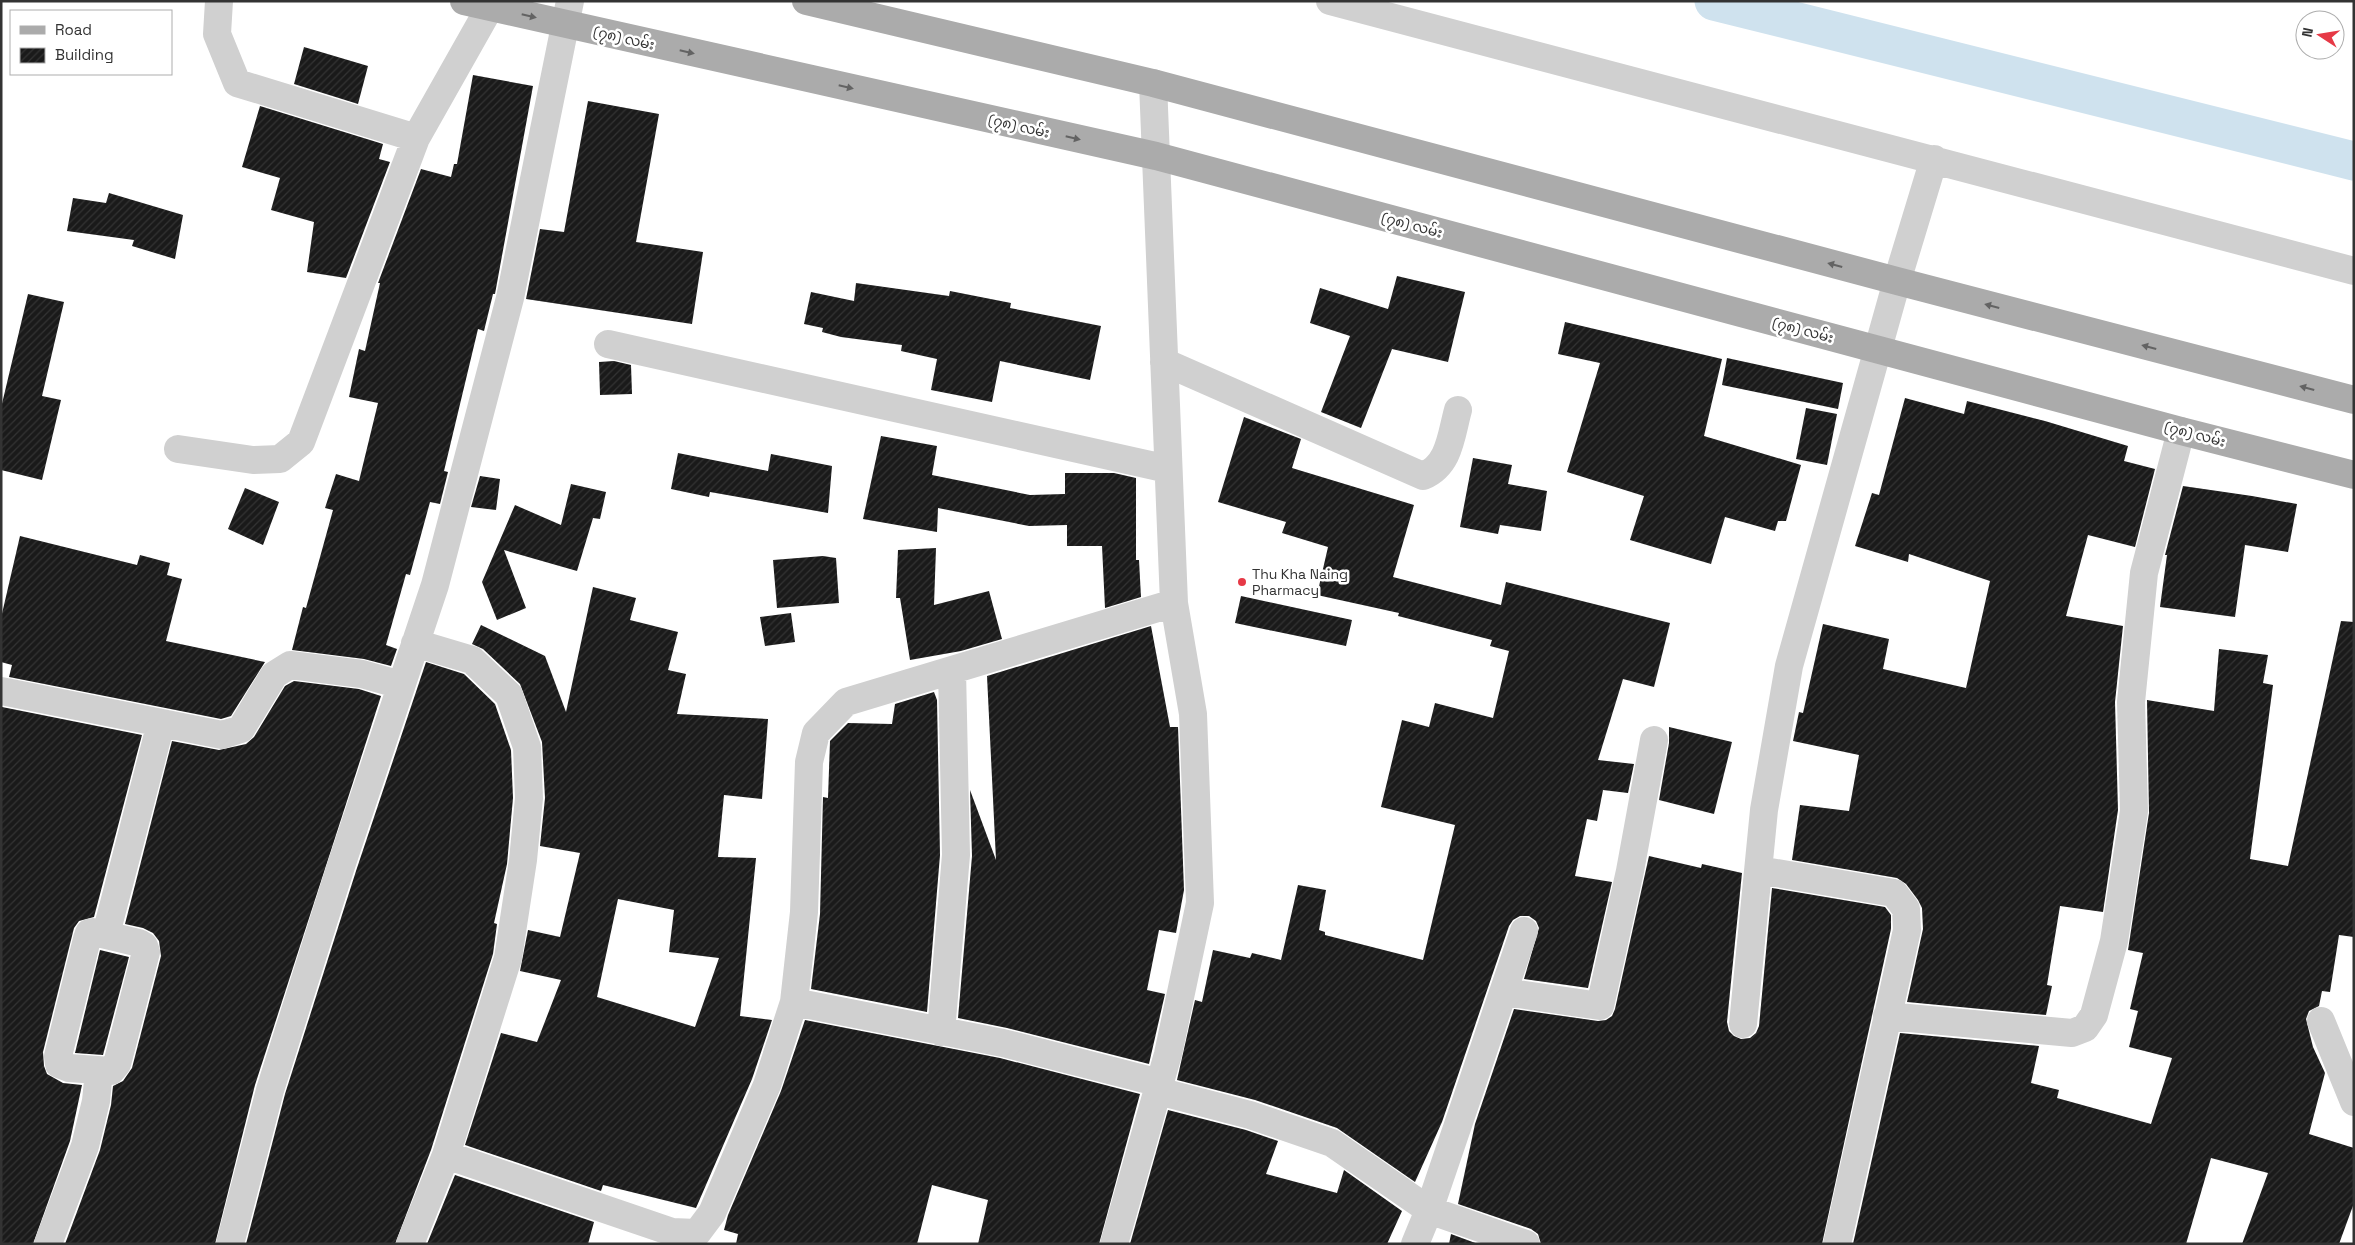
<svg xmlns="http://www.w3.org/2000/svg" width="2355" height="1245" font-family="'Space Grotesk','Noto Sans Myanmar',sans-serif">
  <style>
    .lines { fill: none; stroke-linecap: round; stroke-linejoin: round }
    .canal { stroke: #cfe2ee; stroke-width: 39 }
    .building { fill: url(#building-hatch); fill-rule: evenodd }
    .minor { stroke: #d0d0d0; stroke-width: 28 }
    .major { stroke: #ababab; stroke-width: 28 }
    .oneway { fill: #636363 }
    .poi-dot { fill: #e63946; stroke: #fff; stroke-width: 2 }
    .labels { text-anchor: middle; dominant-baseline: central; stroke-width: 5; stroke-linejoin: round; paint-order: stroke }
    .street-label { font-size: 14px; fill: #333; stroke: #fff }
    .poi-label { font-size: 14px; fill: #333; stroke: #fff; text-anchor: start }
  </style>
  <defs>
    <pattern id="building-hatch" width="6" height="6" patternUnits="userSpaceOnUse" patternTransform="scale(1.25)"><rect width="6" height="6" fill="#1a1a1a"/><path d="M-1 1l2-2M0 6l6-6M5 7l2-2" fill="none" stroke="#333"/></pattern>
  </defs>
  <rect width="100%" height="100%" fill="#fff"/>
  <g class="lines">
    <path class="canal" d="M 1714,1 L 2354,161"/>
  </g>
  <path class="building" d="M 304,47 L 368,66 L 358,104 L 294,84 Z
    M 473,75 L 533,86 L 495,294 L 493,294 L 484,331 L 478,329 L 444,471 L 448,472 L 440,504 L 430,502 L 410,575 L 406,574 L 386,645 L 397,649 L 391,666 L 364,659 L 292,650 L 303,607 L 306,608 L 333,510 L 325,508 L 336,474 L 359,481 L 378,403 L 349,397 L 359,349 L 365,351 L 380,283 L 378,283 L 421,169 L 451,177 L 454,164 L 457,164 Z
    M 588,101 L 659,114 L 636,242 L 703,252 L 692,324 L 526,299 L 540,229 L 564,232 Z
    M 260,106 L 383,144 L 379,159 L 390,162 L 346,278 L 307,272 L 314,222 L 271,210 L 280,178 L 242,167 Z
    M 109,193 L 183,215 L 175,259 L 132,246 L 134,240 L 67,231 L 73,198 L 106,203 Z
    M 1397,276 L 1465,292 L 1448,362 L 1392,349 L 1361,428 L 1321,412 L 1350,336 L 1310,323 L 1320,288 L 1388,309 Z
    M 856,283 L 949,296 L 950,291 L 1011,303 L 1010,308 L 1101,326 L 1090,380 L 1000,361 L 992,402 L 931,390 L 937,359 L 901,351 L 902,345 L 841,337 L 822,332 L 823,328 L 804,324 L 811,292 L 854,301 Z
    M 28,294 L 64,302 L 42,396 L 61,400 L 42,480 L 1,470 L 1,408 Z
    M 1565,322 L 1722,359 L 1704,436 L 1801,465 L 1786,521 L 1778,521 L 1775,531 L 1725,517 L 1711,564 L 1630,540 L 1644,496 L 1567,472 L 1600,363 L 1558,354 Z
    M 1727,358 L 1843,383 L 1838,409 L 1722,385 Z
    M 614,361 L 631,365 L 632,394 L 600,395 L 599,362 Z
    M 1905,398 L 1964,414 L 1967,401 L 2045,421 L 2128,446 L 2124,461 L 2155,469 L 2135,547 L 2088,535 L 2066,616 L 2123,626 L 2115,702 L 2118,810 L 2103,912 L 2060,906 L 2047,985 L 2052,986 L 2046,1015 L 1907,1002 L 1923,929 L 1922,908 L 1918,900 L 1906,884 L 1897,878 L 1792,860 L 1800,805 L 1849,811 L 1859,755 L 1793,741 L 1799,712 L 1803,713 L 1823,624 L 1889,639 L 1883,669 L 1966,688 L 1990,581 L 1909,554 L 1908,562 L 1855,546 L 1872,493 L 1879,495 Z
    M 1806,408 L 1837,414 L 1827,465 L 1796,459 Z
    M 1244,417 L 1301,439 L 1292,468 L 1414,505 L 1393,577 L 1501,605 L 1506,582 L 1670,623 L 1654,687 L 1623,679 L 1598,760 L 1634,764 L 1628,793 L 1603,790 L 1597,821 L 1587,819 L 1575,876 L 1612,882 L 1588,988 L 1524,979 L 1539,928 L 1536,921 L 1529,916 L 1520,916 L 1513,920 L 1509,926 L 1442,1122 L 1415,1182 L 1337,1128 L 1255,1100 L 1177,1080 L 1195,1000 L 1202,1002 L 1213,950 L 1250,958 L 1252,953 L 1281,960 L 1298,885 L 1326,890 L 1319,930 L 1325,932 L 1325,935 L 1423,960 L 1455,825 L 1381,807 L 1402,720 L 1429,727 L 1435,703 L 1493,718 L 1509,651 L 1490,646 L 1492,640 L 1398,616 L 1399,613 L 1317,595 L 1328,547 L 1282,533 L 1286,522 L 1218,502 Z
    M 881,436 L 937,446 L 932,475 L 1030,495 L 1065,494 L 1065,473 L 1114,473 L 1136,478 L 1136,560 L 1139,560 L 1141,597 L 1105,608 L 1102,546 L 1067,546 L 1067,525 L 1029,526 L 938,508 L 937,532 L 863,519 Z
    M 678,453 L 768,471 L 771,454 L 832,466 L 828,513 L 710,492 L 709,497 L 671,489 Z
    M 1473,458 L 1512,465 L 1508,484 L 1547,491 L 1541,531 L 1500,525 L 1498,534 L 1460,527 Z
    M 480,476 L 500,479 L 496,510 L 471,507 Z
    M 571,484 L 606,492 L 600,519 L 593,518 L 577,571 L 504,550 L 526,608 L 497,620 L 482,582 L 515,505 L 561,525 Z
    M 2183,486 L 2252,496 L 2297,504 L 2288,552 L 2245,545 L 2235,617 L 2160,607 L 2167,555 L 2165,555 Z
    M 245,488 L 279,502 L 263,545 L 228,529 Z
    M 20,536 L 137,565 L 140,555 L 170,563 L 167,575 L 182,579 L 166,641 L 265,662 L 231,716 L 221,719 L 9,677 L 12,665 L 1,662 L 1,618 Z
    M 936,548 L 934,605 L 989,591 L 1002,639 L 961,651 L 910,660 L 900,598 L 896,598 L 898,550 Z
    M 823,556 L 836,558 L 839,603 L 777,608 L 773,560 Z
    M 593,587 L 636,598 L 630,620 L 678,632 L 668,670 L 686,674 L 677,714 L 768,719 L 762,799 L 724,795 L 718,857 L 756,858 L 740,1016 L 772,1020 L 752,1079 L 696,1208 L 603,1185 L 601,1191 L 465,1145 L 501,1033 L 537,1042 L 561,980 L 520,971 L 528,930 L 560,937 L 580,853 L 540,846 L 545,798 L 542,742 L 520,684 L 483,649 L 472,644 L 481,625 L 545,656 L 566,712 ZM 618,899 L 674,910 L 669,952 L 719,958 L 695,1027 L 597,997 Z
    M 1241,596 L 1352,620 L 1346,646 L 1235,623 Z
    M 791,613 L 795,642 L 765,646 L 760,617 Z
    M 2341,621 L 2354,622 L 2354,937 L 2339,935 L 2330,992 L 2322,991 L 2319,1006 L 2309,1011 L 2306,1019 L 2313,1047 L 2325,1073 L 2309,1134 L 2354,1148 L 2354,1203 L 2339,1244 L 2242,1244 L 2268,1173 L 2211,1158 L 2186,1244 L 1853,1244 L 1900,1033 L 2039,1046 L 2031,1083 L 2059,1090 L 2057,1098 L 2151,1124 L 2172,1058 L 2129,1047 L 2138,1011 L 2130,1009 L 2143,953 L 2128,950 L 2149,813 L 2147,700 L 2214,711 L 2219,649 L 2268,655 L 2263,683 L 2273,685 L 2250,859 L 2288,866 Z
    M 1151,626 L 1170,727 L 1178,727 L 1184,890 L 1176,933 L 1159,930 L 1147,990 L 1165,994 L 1149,1064 L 1007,1028 L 958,1018 L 972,856 L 970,790 L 996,860 L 987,676 Z
    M 426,662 L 464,674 L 495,704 L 511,750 L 513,798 L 507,864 L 494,923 L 497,924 L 493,954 L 431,1150 L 395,1244 L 246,1244 L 285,1094 L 356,871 Z
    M 294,681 L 359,689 L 381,696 L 255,1085 L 215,1244 L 65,1244 L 100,1150 L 111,1105 L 113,1086 L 123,1081 L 132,1068 L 161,956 L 159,941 L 153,933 L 143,928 L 125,924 L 172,741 L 219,750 L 246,744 L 254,737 L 285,686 Z
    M 934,692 L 937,700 L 940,855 L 927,1012 L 811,989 L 820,914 L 823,797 L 828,798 L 830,741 L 848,723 L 892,724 L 895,704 Z
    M 2,707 L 142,735 L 94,917 L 79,921 L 74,928 L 43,1052 L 44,1066 L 47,1074 L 63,1083 L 82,1085 L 70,1141 L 33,1244 L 1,1244 Z
    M 1669,727 L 1732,742 L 1714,814 L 1659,800 L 1669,743 Z
    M 1649,856 L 1701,868 L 1702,864 L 1742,873 L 1727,1022 L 1729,1031 L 1734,1036 L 1741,1039 L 1750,1038 L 1756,1033 L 1759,1026 L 1772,888 L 1885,907 L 1891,915 L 1891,929 L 1822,1244 L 1541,1244 L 1538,1234 L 1531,1229 L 1458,1204 L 1475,1124 L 1514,1009 L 1598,1021 L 1606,1020 L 1612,1016 L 1615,1009 Z
    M 100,950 L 129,957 L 103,1055 L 75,1053 Z
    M 805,1020 L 1000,1058 L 1140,1094 L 1099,1244 L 978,1244 L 988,1200 L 932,1185 L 917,1244 L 736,1244 L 738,1234 L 724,1230 L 728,1215 L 781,1091 Z
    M 1168,1110 L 1246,1130 L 1278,1141 L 1266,1174 L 1337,1193 L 1344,1170 L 1402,1211 L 1387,1244 L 1130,1244 Z
    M 455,1175 L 594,1222 L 588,1244 L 427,1244 Z
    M 1451,1234 L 1478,1244 L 1449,1244 Z"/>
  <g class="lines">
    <path class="minor" d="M 219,1 L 217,34 L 237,83 L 416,138 L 490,7
      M 1330,1 L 2354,271
      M 608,344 L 1168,469
      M 1164,362 L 1423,476 C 1450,465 1451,435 1458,410
      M 178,449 L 253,460 L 280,459 L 301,442 L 416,138
      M 415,643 L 472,660 L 509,695 L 527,747 L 529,798 L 523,860 L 508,958 L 446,1155
      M 1,691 L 222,735 L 241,729 L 274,675 L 290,665 L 362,674 L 401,685
      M 1759,870 L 1894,893 L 1906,909 L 1907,930 L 1837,1244
      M 93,932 L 139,943 L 144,946 L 146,952 L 117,1064 L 111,1071 L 69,1068 L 59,1064 L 58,1056 L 87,939 L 89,933 Z
      M 106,934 L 161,723
      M 1505,992 L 1600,1006 L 1630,871 L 1654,740
      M 794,1002 L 1003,1043 L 1160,1083
      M 1887,1016 L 2072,1033 L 2085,1028 L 2094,1015 L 2114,941 L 2134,811 L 2131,702 L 2144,573 L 2181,431
      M 2321,1021 L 2354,1102
      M 1743,1024 L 1764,810 L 1789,666 L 1897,281 L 1934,159
      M 941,1032 L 956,855 L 952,670
      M 1158,1091 L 1250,1115 L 1332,1143 L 1429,1210 L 1526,1244
      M 48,1244 L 85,1146 L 96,1101 L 99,1071
      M 230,1244 L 270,1090 L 341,866 L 435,585 L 510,298 L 570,1
      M 410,1244 L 446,1155 L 672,1232 L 697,1233 L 712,1213 L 767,1085 L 794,1002 L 804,912 L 809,762 L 816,733 L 846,702 L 1174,603
      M 1114,1244 L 1168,1054 L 1200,903 L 1193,714 L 1174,603 L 1153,83
      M 1415,1244 L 1429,1210 L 1524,931"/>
    <path class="major" d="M 464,1 L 1156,156 L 2181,431 L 2354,475
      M 806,1 L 1153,83 L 1897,281 L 2354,400"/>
  </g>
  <defs><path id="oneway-solid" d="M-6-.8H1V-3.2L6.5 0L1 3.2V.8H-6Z" transform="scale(1.25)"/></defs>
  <g class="oneway">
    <use href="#oneway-solid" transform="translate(529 16) rotate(13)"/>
    <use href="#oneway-solid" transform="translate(687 52) rotate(13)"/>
    <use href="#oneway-solid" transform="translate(846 87) rotate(13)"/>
    <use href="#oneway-solid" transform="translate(1073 138) rotate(13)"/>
    <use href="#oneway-solid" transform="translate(1835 265) rotate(-165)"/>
    <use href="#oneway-solid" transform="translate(1992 306) rotate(-165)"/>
    <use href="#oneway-solid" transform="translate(2149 347) rotate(-165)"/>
    <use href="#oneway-solid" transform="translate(2307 388) rotate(-165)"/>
  </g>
  <circle class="poi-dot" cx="1242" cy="582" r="5"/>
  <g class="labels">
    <g class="street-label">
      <text transform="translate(624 38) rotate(13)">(၇၈) လမ်း</text>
      <text transform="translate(1019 126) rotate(13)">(၇၈) လမ်း</text>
      <text transform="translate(1412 225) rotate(15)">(၇၈) လမ်း</text>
      <text transform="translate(1803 330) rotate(15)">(၇၈) လမ်း</text>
      <text transform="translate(2195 434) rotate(15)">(၇၈) လမ်း</text>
    </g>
    <g class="poi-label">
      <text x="1252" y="574">Thu Kha Naing<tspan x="1252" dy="16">Pharmacy</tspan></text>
    </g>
  </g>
  <rect width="2355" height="1245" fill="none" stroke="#333333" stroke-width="5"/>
  <rect x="10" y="10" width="162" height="65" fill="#ffffff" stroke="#adadad"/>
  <rect x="20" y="26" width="25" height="8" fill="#ababab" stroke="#adadad"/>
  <text x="55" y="35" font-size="15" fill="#333333">Road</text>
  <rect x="20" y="48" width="25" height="15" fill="url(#building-hatch)" stroke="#adadad"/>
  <text x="55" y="60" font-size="15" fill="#333333">Building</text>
  <g transform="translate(2320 35) rotate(282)"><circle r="24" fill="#ffffff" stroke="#adadad"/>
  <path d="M0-4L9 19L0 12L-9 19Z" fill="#e63946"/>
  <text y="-8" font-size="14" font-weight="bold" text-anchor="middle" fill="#333333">N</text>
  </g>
</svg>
